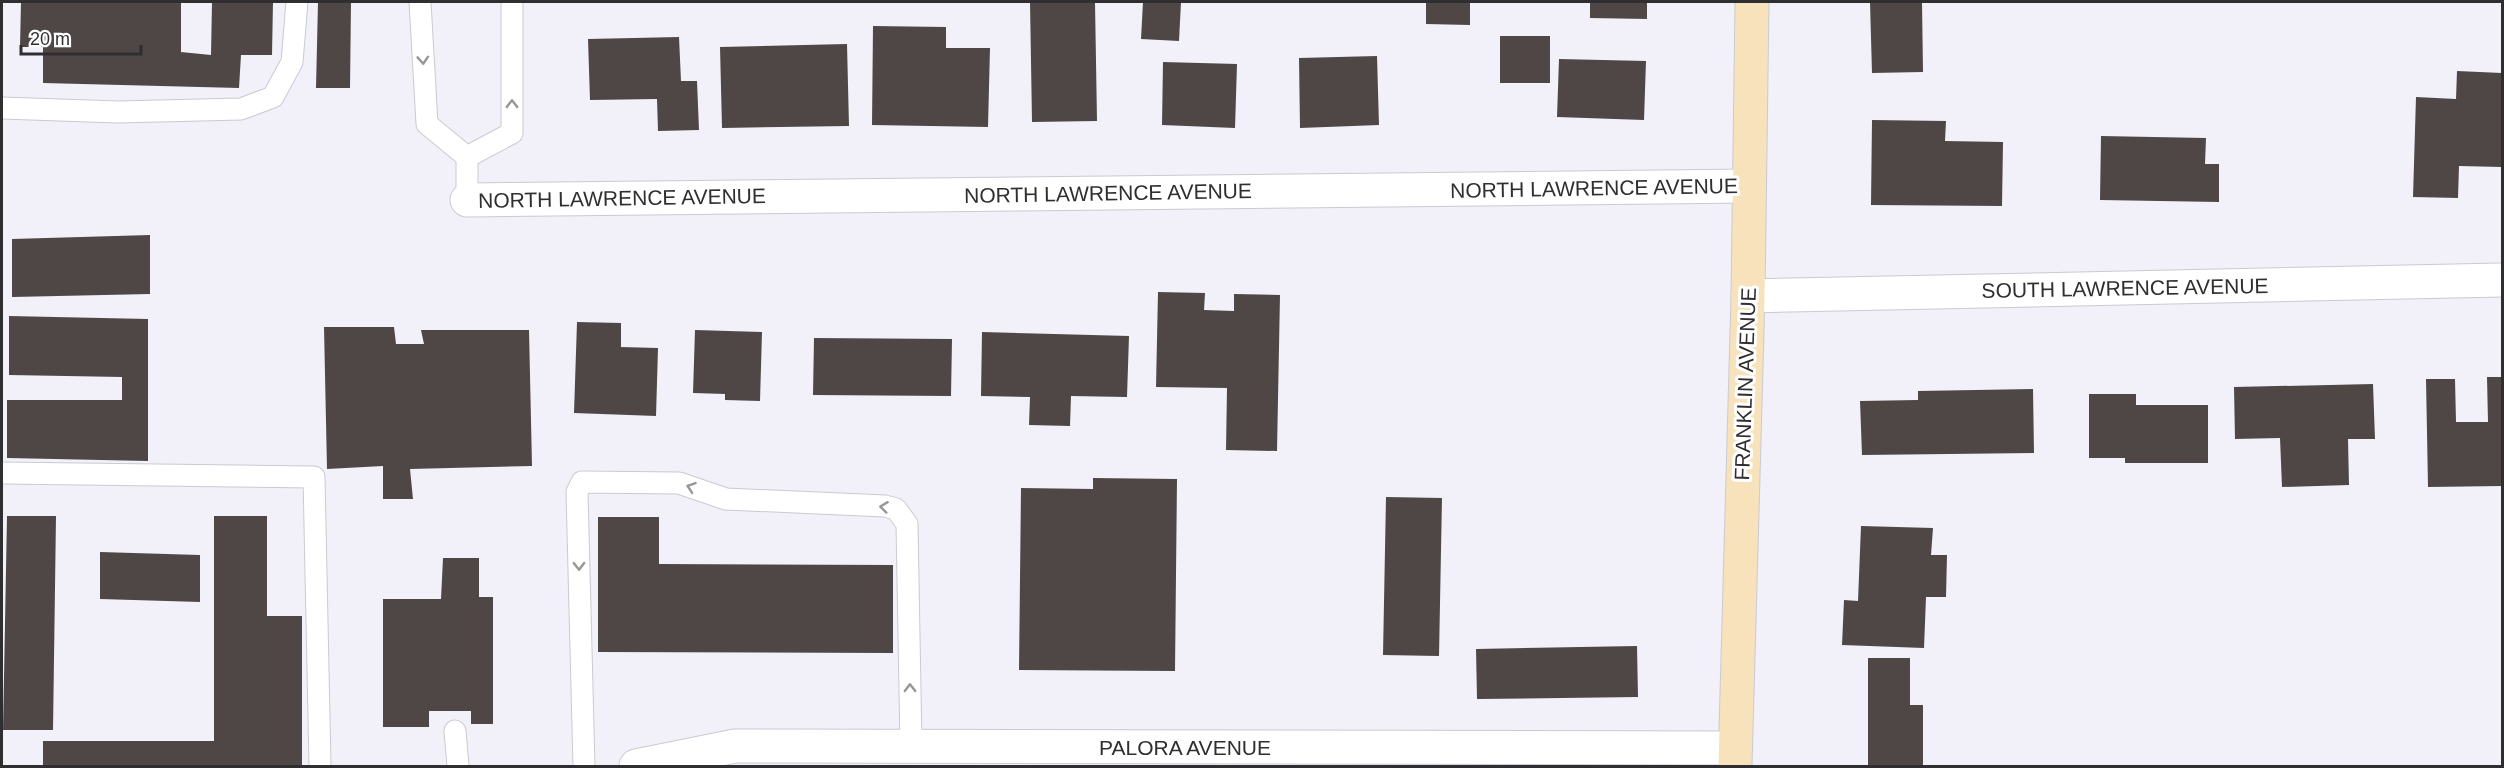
<svg xmlns="http://www.w3.org/2000/svg" width="2504" height="768" font-family="Helvetica,sans-serif">
  <style>
    .building { fill: #4e4746 }
    .lines { fill: none; stroke-linecap: round; stroke-linejoin: round }
    .lane-casing { stroke: #cacad2; stroke-width: 23 }
    .street-casing { stroke: #cacad2; stroke-width: 35 }
    .secondary-casing { stroke: #cacad2; stroke-width: 35 }
    .lane { stroke: #fff; stroke-width: 21 }
    .street { stroke: #fff; stroke-width: 33 }
    .secondary { stroke: #f7e2bc; stroke-width: 33 }
    .oneway { stroke: #979798 }
    .labels { text-anchor: middle; dominant-baseline: central; stroke-width: 6; stroke-linejoin: round; paint-order: stroke }
    .street-label { font-size: 21px; fill: #2f2f32; stroke: #fff }
  </style>
  <rect width="100%" height="100%" fill="#f2f1f9"/>
  <path class="building" d="M 21,2 L 181,2 L 181,52 L 211,55 L 212,2 L 273,2 L 272,55 L 241,55 L 239,88 L 43,83 L 43,47 L 20,47 Z
    M 318,2 L 351,2 L 350,88 L 316,88 Z
    M 1030,2 L 1095,2 L 1097,121 L 1032,122 Z
    M 1143,2 L 1181,2 L 1179,41 L 1141,39 Z
    M 1426,2 L 1470,2 L 1470,25 L 1426,24 Z
    M 1590,2 L 1647,2 L 1647,19 L 1590,18 Z
    M 1870,2 L 1922,2 L 1923,72 L 1872,73 Z
    M 873,26 L 946,27 L 946,48 L 990,48 L 988,127 L 872,125 Z
    M 1500,36 L 1550,36 L 1550,83 L 1500,83 Z
    M 679,37 L 681,81 L 697,81 L 699,130 L 658,131 L 657,99 L 590,100 L 588,39 Z
    M 847,44 L 849,126 L 722,128 L 720,47 Z
    M 1377,56 L 1379,125 L 1300,128 L 1299,58 Z
    M 1559,59 L 1646,61 L 1644,120 L 1557,117 Z
    M 1163,62 L 1237,64 L 1235,128 L 1162,125 Z
    M 2457,71 L 2502,73 L 2502,167 L 2459,166 L 2458,198 L 2413,197 L 2416,97 L 2456,99 Z
    M 1872,120 L 1946,121 L 1945,141 L 2003,142 L 2002,206 L 1871,205 Z
    M 2101,136 L 2206,138 L 2205,164 L 2219,164 L 2219,202 L 2100,200 Z
    M 150,235 L 150,294 L 12,297 L 12,239 Z
    M 1158,292 L 1205,293 L 1204,310 L 1234,311 L 1234,294 L 1280,295 L 1277,451 L 1226,450 L 1227,388 L 1156,387 Z
    M 9,316 L 148,319 L 148,461 L 7,458 L 7,400 L 122,400 L 122,377 L 9,375 Z
    M 577,322 L 621,323 L 621,347 L 658,348 L 656,416 L 574,413 Z
    M 324,327 L 394,327 L 396,344 L 424,344 L 421,330 L 529,330 L 532,466 L 410,469 L 413,499 L 383,499 L 383,466 L 327,469 Z
    M 695,330 L 762,332 L 760,401 L 725,400 L 725,394 L 693,393 Z
    M 982,332 L 1129,336 L 1127,397 L 1071,396 L 1070,426 L 1029,425 L 1030,397 L 981,396 Z
    M 814,338 L 952,339 L 951,396 L 813,395 Z
    M 2487,377 L 2502,377 L 2502,486 L 2428,487 L 2426,379 L 2455,379 L 2456,422 L 2488,422 Z
    M 2373,384 L 2375,439 L 2348,439 L 2349,485 L 2282,487 L 2280,438 L 2235,439 L 2234,387 Z
    M 2033,389 L 2034,453 L 1862,455 L 1860,401 L 1918,400 L 1918,391 Z
    M 2089,394 L 2136,394 L 2136,405 L 2208,405 L 2208,463 L 2125,463 L 2125,458 L 2089,458 Z
    M 1093,478 L 1177,479 L 1175,671 L 1019,670 L 1021,488 L 1093,489 Z
    M 1386,497 L 1442,498 L 1439,656 L 1383,655 Z
    M 7,516 L 56,516 L 53,730 L 3,730 Z
    M 214,516 L 267,516 L 267,616 L 302,616 L 302,766 L 43,766 L 43,741 L 214,741 Z
    M 598,517 L 659,517 L 659,564 L 893,565 L 893,653 L 598,652 Z
    M 1861,526 L 1933,528 L 1931,555 L 1947,555 L 1946,597 L 1926,597 L 1924,648 L 1842,645 L 1844,600 L 1858,601 Z
    M 100,552 L 200,555 L 200,602 L 100,599 Z
    M 443,558 L 479,558 L 479,597 L 493,597 L 493,724 L 471,724 L 471,711 L 429,711 L 429,727 L 383,727 L 383,599 L 441,599 Z
    M 1637,646 L 1638,697 L 1477,699 L 1476,649 Z
    M 1868,658 L 1910,658 L 1910,705 L 1923,705 L 1923,766 L 1868,766 Z"/>
  <g class="lines">
    <g class="lane-casing">
      <path id="lane" d="M 420,2 L 427,124 L 467,157
        M 2,108 L 118,112 L 241,109 L 273,97 L 292,62 L 297,2
        M 467,157 L 512,133 L 512,2
        M 467,157 L 467,200
        M 2,473 L 314,477 L 320,766
        M 455,731 L 458,766
        M 584,766 L 577,492 L 582,482 L 679,483 L 726,499 L 885,506 L 896,509 L 907,524 L 911,746"/>
    </g>
    <g class="street-casing">
      <path id="street" d="M 467,200 L 1749,186
        M 1748,296 L 2502,280
        M 636,766 L 735,746 L 1735,748"/>
    </g>
    <g class="secondary-casing">
      <path id="secondary" d="M 1735,766 L 1748,296 L 1752,2"/>
    </g>
    <use href="#lane" class="lane"/>
    <use href="#street" class="street"/>
    <use href="#secondary" class="secondary"/>
  </g>
  <defs><path id="oneway-chevron" d="M-2-3.5L2.5 0L-2 3.5" fill="none" stroke-width="1.6" stroke-linecap="round" stroke-linejoin="round" transform="scale(1.5)"/></defs>
  <g class="oneway">
    <use href="#oneway-chevron" transform="translate(423 60) rotate(86)"/>
    <use href="#oneway-chevron" transform="translate(512 104) rotate(-90)"/>
    <use href="#oneway-chevron" transform="translate(691 487) rotate(-161)"/>
    <use href="#oneway-chevron" transform="translate(884 507) rotate(-173)"/>
    <use href="#oneway-chevron" transform="translate(579 566) rotate(89)"/>
    <use href="#oneway-chevron" transform="translate(910 688) rotate(-91)"/>
  </g>
  <g class="labels">
    <g class="street-label">
      <text transform="translate(1594 188) rotate(-1)">NORTH LAWRENCE AVENUE</text>
      <text transform="translate(1108 193) rotate(-1)">NORTH LAWRENCE AVENUE</text>
      <text transform="translate(622 198) rotate(-1)">NORTH LAWRENCE AVENUE</text>
      <text transform="translate(2125 288) rotate(-1)">SOUTH LAWRENCE AVENUE</text>
      <text transform="translate(1745 384) rotate(-88)">FRANKLIN AVENUE</text>
      <text x="1185" y="747">PALORA AVENUE</text>
    </g>
  </g>
  <rect width="2504" height="768" fill="none" stroke="#2f2f32" stroke-width="6"/>
  <path d="M21 45v9h120v-9" fill="none" stroke="#2f2f32" stroke-width="3"/>
  <text x="30" y="45" font-size="18" fill="#2f2f32" stroke="#ffffff" stroke-width="4.5" paint-order="stroke">20 m</text>
</svg>
